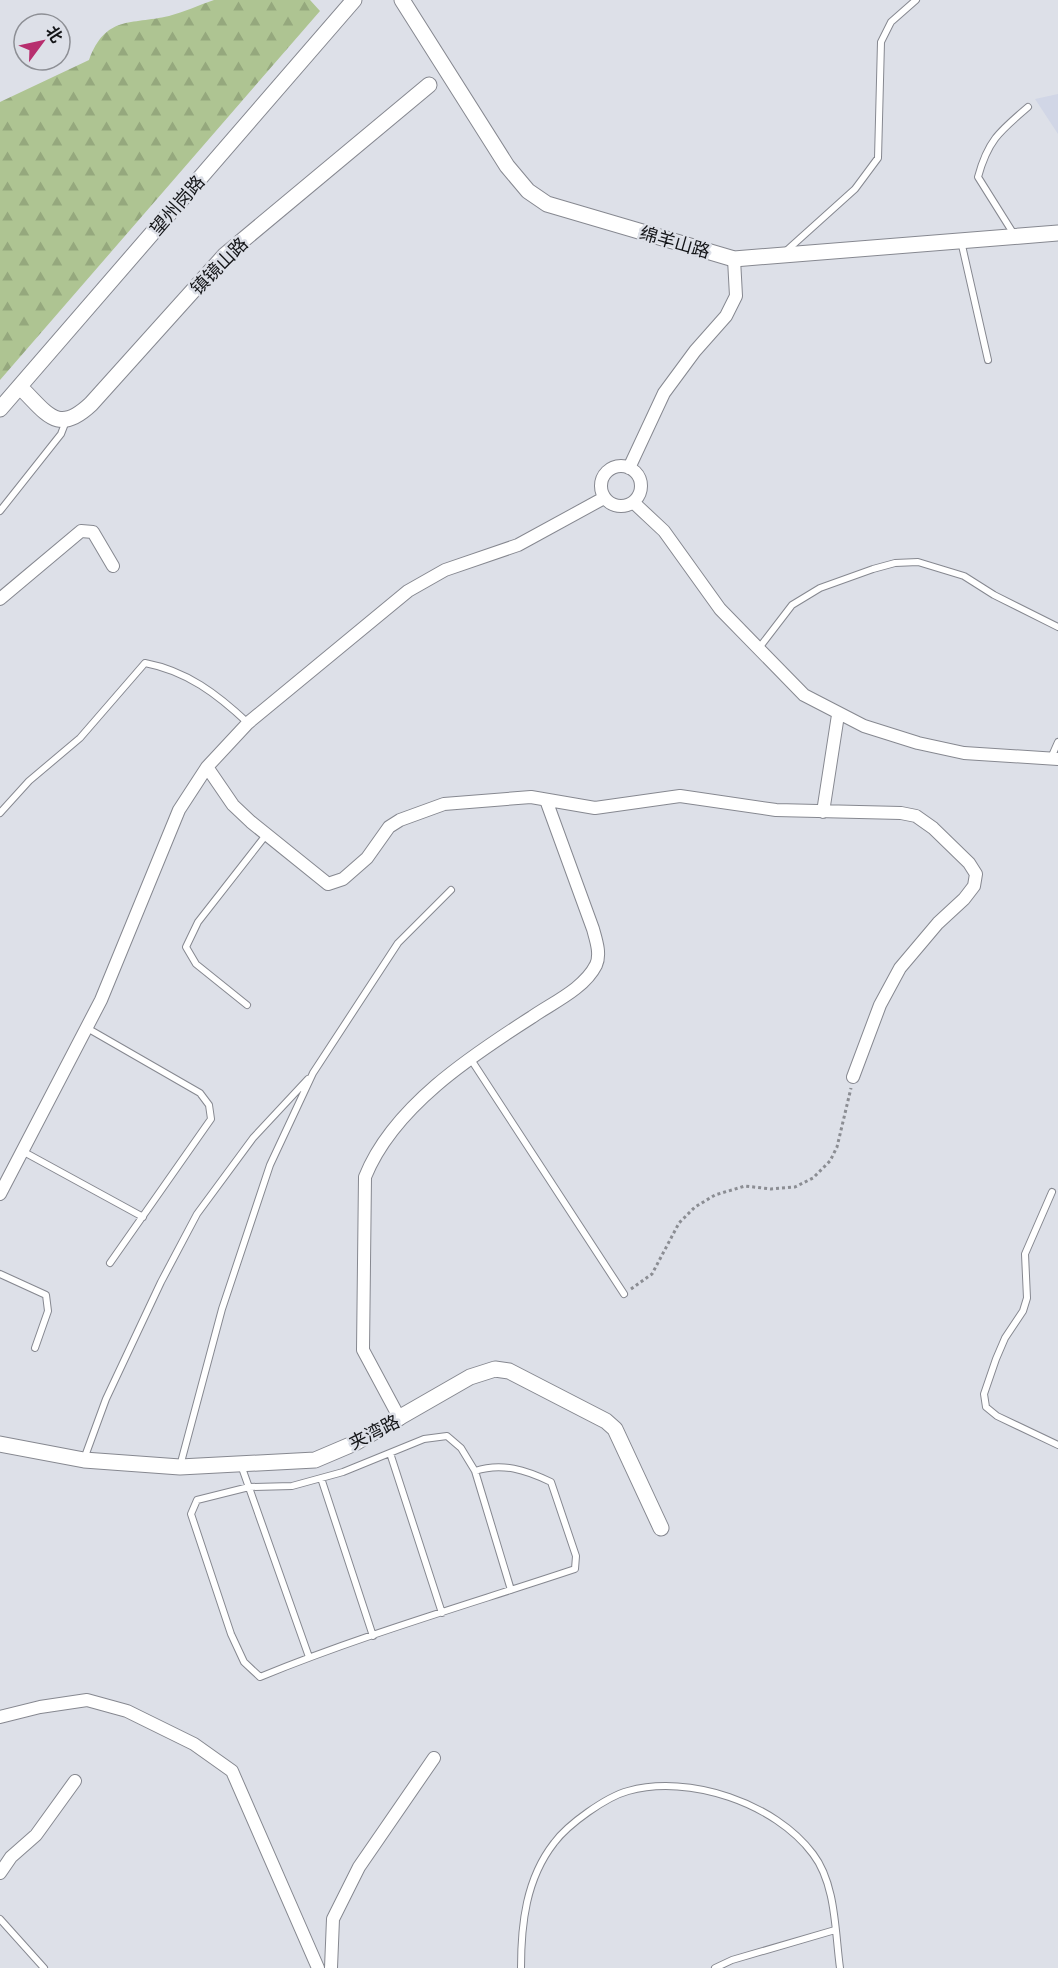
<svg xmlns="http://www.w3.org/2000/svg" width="1058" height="1968" font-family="Poppins,'Noto Sans SC',sans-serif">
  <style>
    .built { fill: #d1d6e6 }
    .forest { fill: url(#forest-firs) }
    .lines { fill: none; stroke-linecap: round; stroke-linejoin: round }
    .service-casing { stroke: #868890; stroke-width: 8 }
    .minor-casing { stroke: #868890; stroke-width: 14 }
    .tertiary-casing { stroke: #868890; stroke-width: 17 }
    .path { stroke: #8b8d93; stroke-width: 3; stroke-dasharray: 3 3; stroke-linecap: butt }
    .service { stroke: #fff; stroke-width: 6 }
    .minor { stroke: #fff; stroke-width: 12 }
    .tertiary { stroke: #fff; stroke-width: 15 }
    .labels { text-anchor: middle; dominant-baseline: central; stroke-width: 5; stroke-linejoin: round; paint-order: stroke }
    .street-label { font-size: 18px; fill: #141518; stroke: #dde0e8 }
  </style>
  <defs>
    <pattern id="forest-firs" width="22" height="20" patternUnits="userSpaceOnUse" patternTransform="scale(1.5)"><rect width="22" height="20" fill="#aec492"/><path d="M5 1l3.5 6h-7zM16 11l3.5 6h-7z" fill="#95a87d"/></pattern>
  </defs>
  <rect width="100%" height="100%" fill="#dde0e8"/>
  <path class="built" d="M 1058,94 L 1058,134 L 1035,99 Z"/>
  <path class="forest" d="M 214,0 L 310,0 L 320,11 L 0,380 L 0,102 L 89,60 C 106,15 130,25 169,16 C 184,12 199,5 214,0 Z"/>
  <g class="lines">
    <g class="service-casing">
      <path id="service" d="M 1015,236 L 978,177 C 988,140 1000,131 1028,107
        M 961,241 L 988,360
        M 785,252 L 855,189 L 878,158 L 881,42 L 891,22 L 916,0
        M 0,511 L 61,434 L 66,421
        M 759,648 L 792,605 L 820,588 L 873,569 L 895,563 L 918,562 L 964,576 L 994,595 L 1058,627
        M 1050,760 L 1058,742
        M 0,813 L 29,781 L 80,738 L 145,663 C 187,671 217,694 248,723
        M 247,1005 L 196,964 L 186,947 L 198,922 L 266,835
        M 87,1028 L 200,1093 L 209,1105 L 211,1119 L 110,1263
        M 470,1058 L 624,1294
        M 24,1152 L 143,1217
        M 1052,1192 L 1025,1254 L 1027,1298 L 1023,1311 L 1005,1338 L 996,1359 L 984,1394 L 986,1407 L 997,1416 L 1058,1445
        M 0,1274 L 46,1295 L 48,1311 L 35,1348
        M 390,1453 L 442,1613
        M 84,1459 L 106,1399 L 161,1282 L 197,1214 L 253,1138 L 308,1079
        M 241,1465 L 309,1657
        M 180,1466 L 222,1309 L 270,1165 L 313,1073 L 398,943 L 451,890
        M 475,1471 C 502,1462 526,1470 551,1482 L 576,1556 L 575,1569 C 470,1604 362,1635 260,1677 L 244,1662 L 231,1634 L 191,1514 L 197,1500 L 249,1487 L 292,1486 L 343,1472 L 424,1439 L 447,1436 L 461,1448 L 475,1471 L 511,1590
        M 321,1478 L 373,1636
        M 0,1919 L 44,1968
        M 521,1968 C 521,1924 526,1879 554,1843 C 568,1824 606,1797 628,1791 C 689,1774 775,1803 813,1854 C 836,1884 835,1932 840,1968
        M 715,1968 L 732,1960 L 835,1930"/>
    </g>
    <g class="minor-casing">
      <path id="minor" d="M601 486a20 20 0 1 1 40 0a20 20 0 1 1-40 0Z
        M 629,468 L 664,393 L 695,351 L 726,316 L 736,296 L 734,259
        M 633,502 L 664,531 L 720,609 L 804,695 L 864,726 L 918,743 L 964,753 L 1058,759
        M 0,599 L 81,531 L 93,532 L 113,566
        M 207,767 L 233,805 L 251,822 L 328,884 L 343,879 L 367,858 L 389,827 L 400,820 L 444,804 L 531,797 L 595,808 L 680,796 L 776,810 L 901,813 L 916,816 L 933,828 L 969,863 L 976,874 L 974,886 L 964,899 L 938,923 L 900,968 L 880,1005 L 853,1077
        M 823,812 L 838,715
        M 0,1194 L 101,1000 L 179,810 L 207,767 L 248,723 L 408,591 L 445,570 L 518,545 L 604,498
        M 400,1419 L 363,1350 L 365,1177 C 393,1107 471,1056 532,1017 C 552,1003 584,989 596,965 C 601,954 596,940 593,929 L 546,800
        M 0,1717 L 40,1707 L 87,1700 L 127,1711 L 194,1744 L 232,1771 L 318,1968
        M 0,1873 L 11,1857 L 36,1835 L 75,1781
        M 331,1968 L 333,1919 L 359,1867 L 434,1758"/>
    </g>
    <g class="tertiary-casing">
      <path id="tertiary" d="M 402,0 L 507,166 L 528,191 L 547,204 L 734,259 L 1058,233
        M 20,387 C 47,413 57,436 91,404 L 225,255 L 429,85
        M 0,409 L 354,0
        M 0,1444 L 84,1460 L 180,1467 L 315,1460 L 355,1443 L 470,1377 L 495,1369 L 509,1371 L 606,1421 L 615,1429 L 661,1528"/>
    </g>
    <path class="path" d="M 631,1289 L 652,1274 L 679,1223 L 695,1207 L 715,1195 L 745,1186 L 771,1189 L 795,1187 L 813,1178 L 830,1161 L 837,1147 L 851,1088"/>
    <use href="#service" class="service"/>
    <use href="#minor" class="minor"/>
    <use href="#tertiary" class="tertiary"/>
  </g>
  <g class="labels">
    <g class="street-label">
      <text transform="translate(177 205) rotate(-49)">望州岗路</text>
      <text transform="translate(675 242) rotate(16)">绵羊山路</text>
      <text transform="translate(219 266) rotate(-45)">镇镜山路</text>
      <text transform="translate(374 1432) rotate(-27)">夹湾路</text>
    </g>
  </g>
  <g transform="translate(42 42) rotate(57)"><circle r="28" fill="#dde0e8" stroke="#8d8f95" stroke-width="1.5"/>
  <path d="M0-4.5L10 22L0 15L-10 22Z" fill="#b72e6e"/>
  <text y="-9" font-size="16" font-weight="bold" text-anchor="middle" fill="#141518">北</text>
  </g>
</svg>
